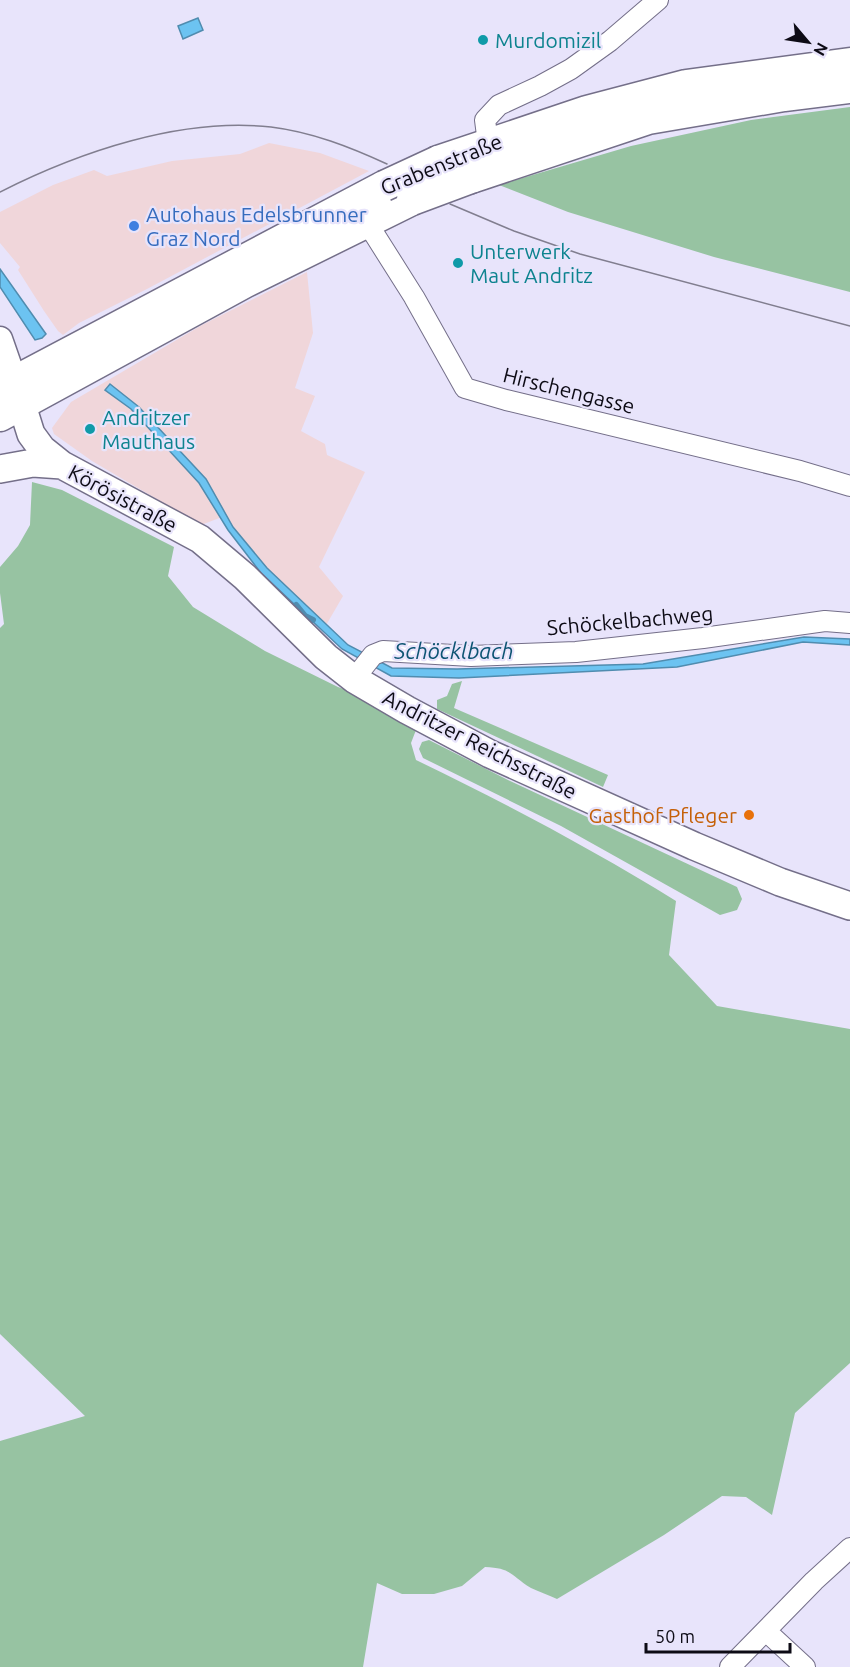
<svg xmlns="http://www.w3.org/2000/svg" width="850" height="1667" font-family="Ubuntu,sans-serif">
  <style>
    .commercial { fill: #f0d6da }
    .green { fill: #97c3a2 }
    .water { fill: #6cc3f1; stroke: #508caf; stroke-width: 1.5 }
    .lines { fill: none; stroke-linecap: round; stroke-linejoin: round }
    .stream { stroke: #508caf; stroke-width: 6 }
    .minor-casing { stroke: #746f89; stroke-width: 22 }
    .tertiary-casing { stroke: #746f89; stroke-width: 27 }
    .secondary-casing { stroke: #746f89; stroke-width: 30 }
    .primary-casing { stroke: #746f89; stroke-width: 33 }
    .minor { stroke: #fff; stroke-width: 20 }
    .tertiary { stroke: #fff; stroke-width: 24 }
    .secondary { stroke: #fff; stroke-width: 27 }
    .primary { stroke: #fff; stroke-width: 30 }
    .tram { stroke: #817e8f; stroke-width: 1.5 }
    .primary-bridge-casing { stroke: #746f89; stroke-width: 33; stroke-linecap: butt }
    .primary-bridge { stroke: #fff; stroke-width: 30 }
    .culture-dot { fill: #0f9aa8; stroke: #e8e4fb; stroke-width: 2 }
    .shop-dot { fill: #3f7fe0; stroke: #e8e4fb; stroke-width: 2 }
    .food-dot { fill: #e8710a; stroke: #e8e4fb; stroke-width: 2 }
    .labels { text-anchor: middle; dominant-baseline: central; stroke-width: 4.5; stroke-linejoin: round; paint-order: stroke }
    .culture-label { font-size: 21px; fill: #0d838f; stroke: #e8e4fb; text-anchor: start }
    .street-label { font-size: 21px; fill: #0d0b15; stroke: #e8e4fb }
    .shop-label { font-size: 21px; fill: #366cbe; stroke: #e8e4fb; text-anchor: start }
    .food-label { font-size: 21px; fill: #c56008; stroke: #e8e4fb; text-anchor: end }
    .water-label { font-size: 22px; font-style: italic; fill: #0d5473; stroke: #e8e4fb }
  </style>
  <rect width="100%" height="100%" fill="#e8e4fb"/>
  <path class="commercial" d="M 269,143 L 320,153 L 369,171 L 147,289 L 79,323 L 63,335 L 58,331 L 44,311 L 18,270 L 20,267 L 0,243 L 0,212 L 53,185 L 94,170 L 107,176 L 172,161 L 240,154 Z
    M 307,272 L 313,333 L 295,388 L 315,396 L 301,431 L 325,444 L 327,455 L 365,472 L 319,567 L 343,596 L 325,627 L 265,569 L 222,517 L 201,525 L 92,461 L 54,434 L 52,428 L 71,402 L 202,325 Z"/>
  <path class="green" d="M 850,107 L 850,292 L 714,257 L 568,212 L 499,185 L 631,146 L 751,120 Z
    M 32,482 L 62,490 L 174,547 L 168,576 L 193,607 L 265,651 L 338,687 L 421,717 L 411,743 L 416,760 C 505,803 592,849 676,901 L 669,955 L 717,1006 L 850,1029 L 850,1363 L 795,1413 L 772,1515 L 746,1497 L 722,1496 L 664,1535 L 557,1599 C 549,1595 539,1592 531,1588 C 510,1575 512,1568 485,1567 L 462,1586 L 434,1594 L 402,1594 L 377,1583 L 363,1667 L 0,1667 L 0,1441 L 85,1416 L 0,1334 L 0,628 L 4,624 L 0,593 L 0,567 L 18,546 L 30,525 Z
    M 462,681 L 454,708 L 608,775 L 603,787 L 437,709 L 437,700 L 447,696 L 452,684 Z
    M 429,740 L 508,780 L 737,887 L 742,899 L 737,910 L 720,915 L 561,826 L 423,758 L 419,749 L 422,742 Z"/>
  <path class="water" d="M 198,18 L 203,30 L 183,39 L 178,26 Z
    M 0,269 L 46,334 L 42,338 L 35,340 L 0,287 Z
    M 110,384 L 139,407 L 206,479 L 233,527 L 267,568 L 348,645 L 392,668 L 457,669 L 643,664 L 804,637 L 850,639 L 850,645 L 803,642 L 677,667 L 459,678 L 391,676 L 342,649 L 261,573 L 228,530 L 199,483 L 131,409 L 105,390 Z"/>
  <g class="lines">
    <path class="stream" d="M 296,605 L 305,616 L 313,620"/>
    <g class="minor-casing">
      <path id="minor" d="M 488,143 L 485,120 L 499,105 L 540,86 L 571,69 L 610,41 L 658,0
        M 366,221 L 414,297 L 465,388 L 506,400 L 800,471 L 850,486
        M 354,679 L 373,655 L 383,651 L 471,656 L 576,652 L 703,638 L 825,621 L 850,623
        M 766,1631 L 805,1667
        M 730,1667 L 814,1581 L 850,1548"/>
    </g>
    <g class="tertiary-casing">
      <path id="tertiary" d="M 0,339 L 15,382"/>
    </g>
    <g class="secondary-casing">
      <path id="secondary" d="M 15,383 L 31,434 L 42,449 L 62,465 L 200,539 L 245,577 L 326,657 L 354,679 L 407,710 L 490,754 L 694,846 L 780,882 L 850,906
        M 0,469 L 33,463 L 62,465"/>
    </g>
    <g class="primary-casing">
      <path id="primary" d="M 438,161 L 587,111 L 686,85 L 850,63
        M 471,178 L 648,119 L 784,96 L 850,88
        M 0,389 L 384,186
        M 0,416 L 244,283 L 412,200"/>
    </g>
    <use href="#minor" class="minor"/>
    <use href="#tertiary" class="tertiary"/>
    <use href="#secondary" class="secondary"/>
    <use href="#primary" class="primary"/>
    <path class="tram" d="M 0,192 C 79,152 181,117 271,127 C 312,132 350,147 387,164
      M 450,204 L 514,231 L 580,254 L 850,326"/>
    <g class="primary-bridge-casing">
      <path id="primary-bridge" d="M 384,186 L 438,161
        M 412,200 L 471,178"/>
    </g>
    <use href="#primary-bridge" class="primary-bridge"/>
  </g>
  <g class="culture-dot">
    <circle cx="483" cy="40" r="6"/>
    <circle cx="458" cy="263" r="6"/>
    <circle cx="90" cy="429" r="6"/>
  </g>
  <circle class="shop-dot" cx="134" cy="226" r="6"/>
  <circle class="food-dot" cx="749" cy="815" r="6"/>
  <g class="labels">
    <g class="culture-label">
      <text x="495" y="40">Murdomizil</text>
      <text x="470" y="251">Unterwerk<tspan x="470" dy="24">Maut Andritz</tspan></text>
      <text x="102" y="417">Andritzer<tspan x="102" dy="24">Mauthaus</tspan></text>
    </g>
    <g class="street-label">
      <text transform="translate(441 164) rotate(-22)">Grabenstraße</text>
      <text transform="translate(569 390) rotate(14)">Hirschengasse</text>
      <text transform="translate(123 498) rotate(28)">Körösistraße</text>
      <text transform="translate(630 620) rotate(-5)">Schöckelbachweg</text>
      <text transform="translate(480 744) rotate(27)">Andritzer Reichsstraße</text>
    </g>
    <g class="shop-label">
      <text x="146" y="214">Autohaus Edelsbrunner<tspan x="146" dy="24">Graz Nord</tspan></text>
    </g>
    <g class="food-label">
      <text x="737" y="815">Gasthof Pfleger</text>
    </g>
    <g class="water-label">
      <text x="454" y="650">Schöcklbach</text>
    </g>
  </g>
  <g transform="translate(808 42) rotate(119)" stroke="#e8e4fb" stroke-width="4.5" paint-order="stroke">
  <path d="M0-4.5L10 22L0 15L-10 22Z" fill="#0d0b15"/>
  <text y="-9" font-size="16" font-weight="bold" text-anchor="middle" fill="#0d0b15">N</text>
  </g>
  <path d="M646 1643v9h144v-9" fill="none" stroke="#0d0b15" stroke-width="3"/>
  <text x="655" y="1643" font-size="18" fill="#0d0b15" stroke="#e8e4fb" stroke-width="4.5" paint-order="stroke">50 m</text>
</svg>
